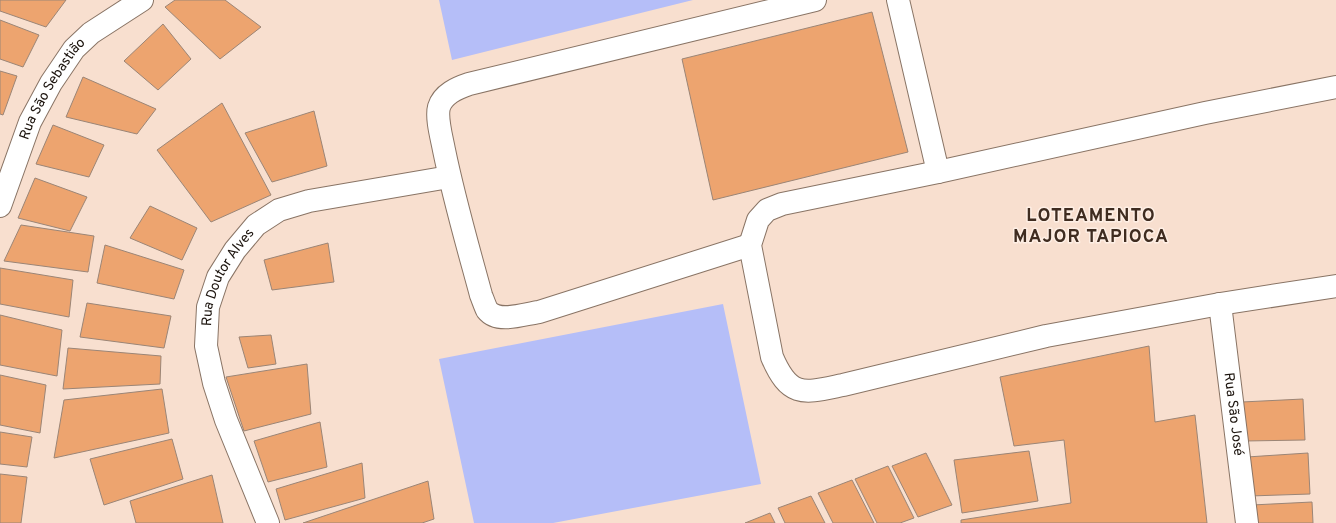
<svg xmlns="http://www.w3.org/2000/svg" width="1336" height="523" font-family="Overpass,sans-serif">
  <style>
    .green { fill: #b5bef8 }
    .building { fill: #eda46f; stroke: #9b8576 }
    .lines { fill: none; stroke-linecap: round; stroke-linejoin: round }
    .minor-casing { stroke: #897465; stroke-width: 24 }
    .minor { stroke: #fff; stroke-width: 22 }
    .labels { text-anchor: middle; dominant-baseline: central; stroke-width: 3; stroke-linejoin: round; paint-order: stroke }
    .street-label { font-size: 14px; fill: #1c140e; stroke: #feefe5 }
    .district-label { font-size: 18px; font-weight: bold; letter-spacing: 1px; fill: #3f2c20; stroke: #feefe5 }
  </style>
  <rect width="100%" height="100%" fill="#f8dfcf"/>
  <path class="green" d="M 439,0 L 693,0 L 452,60 Z
    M 723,304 L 761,484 L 553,523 L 474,523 L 439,359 Z"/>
  <path class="building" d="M 0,0 L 66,0 L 46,27 L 0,11 Z
    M 175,0 L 225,0 L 261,27 L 220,59 L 165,7 Z
    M 872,12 L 908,152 L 713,200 L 682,59 Z
    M 0,20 L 39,35 L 23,67 L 0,59 Z
    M 163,24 L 191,59 L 158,90 L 124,61 Z
    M 0,71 L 17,76 L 3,115 L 0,114 Z
    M 83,77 L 156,109 L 137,134 L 66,117 Z
    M 222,103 L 271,195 L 211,222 L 157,150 Z
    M 314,111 L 327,166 L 272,182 L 245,133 Z
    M 53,125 L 104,145 L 89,177 L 36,164 Z
    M 35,178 L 87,197 L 70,231 L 18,218 Z
    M 150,206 L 197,228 L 182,260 L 130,238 Z
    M 21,225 L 94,236 L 88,272 L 4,261 Z
    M 328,243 L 334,282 L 272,290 L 264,260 Z
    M 105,245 L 184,270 L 174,299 L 97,283 Z
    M 0,268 L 73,280 L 69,317 L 0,304 Z
    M 87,303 L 171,316 L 164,348 L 80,337 Z
    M 0,315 L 62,330 L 57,376 L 0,365 Z
    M 271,335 L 276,364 L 248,368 L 239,337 Z
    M 1149,346 L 1155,422 L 1195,415 L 1207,523 L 961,523 L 961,520 L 1071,503 L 1064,440 L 1014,446 L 1000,377 Z
    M 68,348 L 161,356 L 160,384 L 63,389 Z
    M 307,364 L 311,414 L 244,431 L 226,377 Z
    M 0,375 L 46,385 L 40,433 L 0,425 Z
    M 162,389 L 169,433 L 54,458 L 64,400 Z
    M 1303,399 L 1305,440 L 1245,441 L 1242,402 Z
    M 320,422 L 327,467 L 268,482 L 254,441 Z
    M 0,432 L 32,437 L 27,467 L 0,464 Z
    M 172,439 L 183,479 L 104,505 L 90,459 Z
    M 1029,451 L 1038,501 L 962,513 L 954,460 Z
    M 926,453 L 952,505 L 918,517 L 892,466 Z
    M 1308,453 L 1310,494 L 1250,496 L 1247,457 Z
    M 362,463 L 365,498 L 285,520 L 276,489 Z
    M 888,466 L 914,518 L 900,523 L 877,523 L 855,479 Z
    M 0,474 L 27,477 L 21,523 L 0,523 Z
    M 212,475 L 223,523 L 136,523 L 130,501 Z
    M 852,480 L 874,523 L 833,523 L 818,493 Z
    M 428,481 L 434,519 L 422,523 L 303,523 Z
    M 811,496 L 825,523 L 785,523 L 778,508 Z
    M 1312,502 L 1313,523 L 1253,523 L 1252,505 Z
    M 770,513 L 775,523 L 745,523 Z"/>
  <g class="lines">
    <g class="minor-casing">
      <g id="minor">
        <path d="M 898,0 L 938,172"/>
        <path d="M 1336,87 L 1205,113 L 938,172 L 782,204 L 767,210 L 758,220 L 750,245 L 772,357 C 790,399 804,393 843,385 L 1046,336 L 1220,304 L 1336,286"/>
        <path id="s1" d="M 0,206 L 30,122 L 51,83 L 74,49 L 91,33 L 142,0"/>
        <path d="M 750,245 L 539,312 C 524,314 498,324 487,310 C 485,306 483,300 481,295 C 468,247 454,199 444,150 C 442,139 436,118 439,107 C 443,94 457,88 469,84 L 815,0"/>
        <path id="s2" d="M 1220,304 L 1247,523"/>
        <path id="s3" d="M 268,523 L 226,420 L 214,383 L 206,346 L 208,307 L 218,277 L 235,250 L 256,225 L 279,210 L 309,201 L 449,177"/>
      </g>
    </g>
    <use href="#minor" class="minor"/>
  </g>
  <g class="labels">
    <g class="street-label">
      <text stroke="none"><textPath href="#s1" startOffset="129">Rua São Sebastião</textPath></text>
      <text stroke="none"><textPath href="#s3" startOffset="262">Rua Doutor Alves</textPath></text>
      <text stroke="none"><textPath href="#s2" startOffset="111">Rua São José</textPath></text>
    </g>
    <g class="district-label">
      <text x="1091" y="216">LOTEAMENTO<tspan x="1091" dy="21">MAJOR TAPIOCA</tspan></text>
    </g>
  </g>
</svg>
